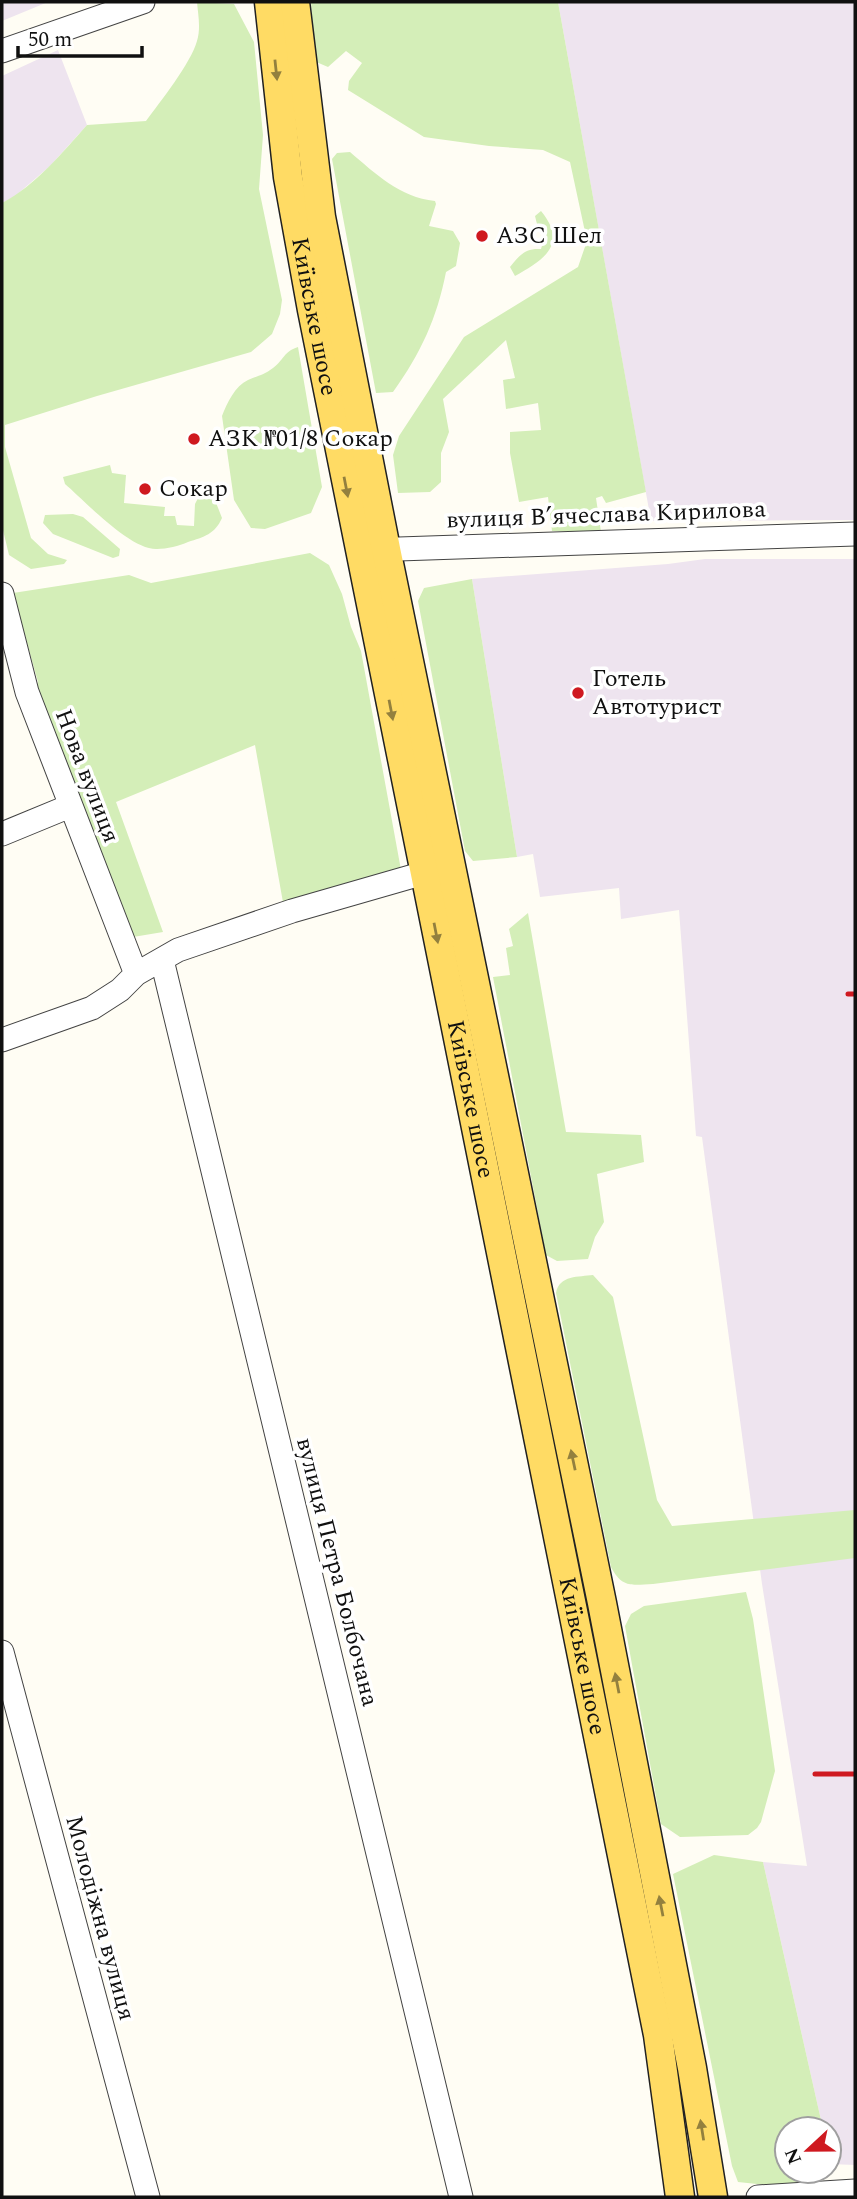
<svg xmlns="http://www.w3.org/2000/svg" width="857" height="2199" font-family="Spectral,serif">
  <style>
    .industrial { fill: #eee4ef }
    .green { fill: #d4eeb8 }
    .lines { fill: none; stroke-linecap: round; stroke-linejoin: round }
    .minor-casing { stroke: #434343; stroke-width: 25 }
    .major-casing { stroke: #212121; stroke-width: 31 }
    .minor { stroke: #fff; stroke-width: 23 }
    .major { stroke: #ffdb64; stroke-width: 28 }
    .rail { stroke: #cf1920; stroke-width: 5 }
    .oneway { fill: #93803e }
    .poi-dot { fill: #cf1920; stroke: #fff; stroke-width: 2.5 }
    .labels { text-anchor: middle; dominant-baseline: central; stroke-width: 7; stroke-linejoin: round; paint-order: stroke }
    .poi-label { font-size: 24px; fill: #101010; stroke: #fff; text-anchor: start }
    .street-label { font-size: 24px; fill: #101010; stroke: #fff }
  </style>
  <rect width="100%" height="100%" fill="#fffdf4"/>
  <path class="industrial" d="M 2,2 L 48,2 L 2,21 Z
    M 558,2 L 855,2 L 855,520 L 651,521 Z
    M 58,50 L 87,125 L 50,166 L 14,197 L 2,203 L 2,76 Z
    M 705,559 L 855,559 L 855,2165 L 830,2164 L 829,2129 L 823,2129 L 763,1862 L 807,1866 L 762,1584 L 702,1137 L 696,1136 L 679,910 L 621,919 L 619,888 L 540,897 L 533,854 L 517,857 L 472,579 L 668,564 Z"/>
  <path class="green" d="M 197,2 L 234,4 L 254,42 L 263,135 L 259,189 L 282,300 L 280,314 L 272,334 L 251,352 L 97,396 L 5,425 L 5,447 L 31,538 L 48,554 L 67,560 L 64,564 L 31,569 L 9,555 L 2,526 L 2,203 C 36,185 62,153 87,125 L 146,121 C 160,102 191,63 197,41 C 201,28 198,14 197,2 Z
    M 311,2 L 558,2 L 646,492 L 606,503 L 602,496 L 596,498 L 601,532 L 552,531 L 548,497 L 519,502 L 510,453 L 510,432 L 541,430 L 538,403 L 506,409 L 503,380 L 515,378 L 506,340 L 443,399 L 449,432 L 441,453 L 441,482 L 430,492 L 398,493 L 393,455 L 399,436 L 464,337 L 578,267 L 587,241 L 570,162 L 543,150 L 489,146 L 424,137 L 348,90 L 349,81 L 362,63 L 346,51 L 328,67 L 314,61 Z
    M 350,152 C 376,174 399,197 435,201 L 436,204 L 429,226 L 453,231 L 460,243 L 456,266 L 446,272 C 437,318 421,353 393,392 L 376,393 L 332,159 L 337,153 Z
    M 541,211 C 569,245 543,260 515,276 L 510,267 C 520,255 525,248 541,249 L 545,235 L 538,228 L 535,216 Z
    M 298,347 L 322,487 L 311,513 L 265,529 L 251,528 L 234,500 L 222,416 C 227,403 235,386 248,380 C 257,376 264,375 273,368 C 284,360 283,352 298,347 Z
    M 110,465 L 112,473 L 126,475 L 124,503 L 165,507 L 164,516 L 175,516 L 177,525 L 194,526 L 195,504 L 198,498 L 213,495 L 222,518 C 215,534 204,537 188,542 C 179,546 167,549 157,549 C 130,550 85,501 65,484 L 63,477 Z
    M 73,514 L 83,517 L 120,549 L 119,556 L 113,558 L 53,534 L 43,523 L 45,515 Z
    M 310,553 L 329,565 L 342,594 L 351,627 L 361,651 L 401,870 L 284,908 L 255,745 L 116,802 L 163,932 L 133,937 L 32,691 L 38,682 L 13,593 L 129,575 L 151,583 Z
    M 472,579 L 517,857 L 473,861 L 465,851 L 418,601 L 424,588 Z
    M 528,913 L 566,1132 L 641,1135 L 644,1162 L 597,1174 L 604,1222 L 595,1237 L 588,1259 L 557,1261 L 546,1255 L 493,977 L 510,975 L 506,948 L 513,946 L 509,929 Z
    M 593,1275 L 613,1297 L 657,1500 L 672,1526 L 855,1510 L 855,1558 L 653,1584 C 631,1585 622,1588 611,1567 L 556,1293 C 559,1275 579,1277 593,1275 Z
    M 746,1592 L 753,1619 L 775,1771 L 761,1822 L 757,1828 L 748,1835 L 680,1837 L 661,1824 L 625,1626 L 631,1614 L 644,1606 Z
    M 714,1855 L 763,1862 L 823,2129 L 787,2129 L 787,2171 L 819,2171 L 793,2188 L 738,2182 L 732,2166 L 673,1874 Z"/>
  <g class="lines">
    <g class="minor-casing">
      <path id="minor" d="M 2,51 L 143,2
        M 369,550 L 855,534
        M 2,594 L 27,692 L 136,974
        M 2,834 L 70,806
        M 162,960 L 461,2197
        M 2,1040 L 92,1008 L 120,990 L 136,974 L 178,950 L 292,911 L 424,873
        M 2,1652 L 148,2197
        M 758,2197 L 855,2191"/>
    </g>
    <g class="major-casing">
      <g id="major">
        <path id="s1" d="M 269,2 L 288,177 L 312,310 L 658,2035 L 680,2197"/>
        <path d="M 295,2 L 321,217 L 386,549 L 602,1603 L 692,2068 L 713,2197"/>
      </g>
    </g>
    <use href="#minor" class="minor"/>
    <use href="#major" class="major"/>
    <path class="rail" d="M 848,994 L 855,994
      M 815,1774 L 855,1774"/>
  </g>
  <defs><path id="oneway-solid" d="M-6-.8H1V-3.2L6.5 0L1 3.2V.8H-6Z" transform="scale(1.75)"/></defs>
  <g class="oneway">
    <use href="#oneway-solid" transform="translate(276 70) rotate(84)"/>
    <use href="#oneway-solid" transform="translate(346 487) rotate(79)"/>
    <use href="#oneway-solid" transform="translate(391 710) rotate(79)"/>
    <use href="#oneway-solid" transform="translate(436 933) rotate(79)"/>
    <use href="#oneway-solid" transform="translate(573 1460) rotate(-102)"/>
    <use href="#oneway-solid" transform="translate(617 1683) rotate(-101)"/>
    <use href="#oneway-solid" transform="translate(661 1906) rotate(-101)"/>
    <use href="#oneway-solid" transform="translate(702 2130) rotate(-99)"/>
  </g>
  <g class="poi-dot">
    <circle cx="482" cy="236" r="7"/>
    <circle cx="194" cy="439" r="7"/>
    <circle cx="145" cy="489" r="7"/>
    <circle cx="578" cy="693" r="7"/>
  </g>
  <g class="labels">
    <g class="poi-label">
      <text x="496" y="236">АЗС Шел</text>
      <text x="208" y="439">АЗК №01/8 Сокар</text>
      <text x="159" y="489">Сокар</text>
      <text x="592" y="679">Готель<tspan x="592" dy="28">Автотурист</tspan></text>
    </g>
    <g class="street-label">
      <text stroke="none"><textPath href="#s1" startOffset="318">Київське шосе</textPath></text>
      <text transform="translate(606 515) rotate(-2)">вулиця Вʼячеслава Кирилова</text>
      <text transform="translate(87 776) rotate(69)">Нова вулиця</text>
      <text stroke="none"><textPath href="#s1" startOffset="1116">Київське шосе</textPath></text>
      <text transform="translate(337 1572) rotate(76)">вулиця Петра Болбочана</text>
      <text stroke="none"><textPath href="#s1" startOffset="1684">Київське шосе</textPath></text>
      <text transform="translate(100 1918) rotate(75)">Молодіжна вулиця</text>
    </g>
  </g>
  <rect width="857" height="2199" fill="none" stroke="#101010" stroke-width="7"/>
  <g transform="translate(808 2150) rotate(248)"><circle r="33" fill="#ffffff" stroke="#9f9f9f" stroke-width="2"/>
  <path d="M0-5L12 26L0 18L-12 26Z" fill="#cf1920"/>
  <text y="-10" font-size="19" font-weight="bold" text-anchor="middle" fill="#101010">N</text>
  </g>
  <path d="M18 46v10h124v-10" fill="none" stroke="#101010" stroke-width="3.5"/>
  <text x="28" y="46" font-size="21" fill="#101010" stroke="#ffffff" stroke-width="5" paint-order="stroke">50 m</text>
</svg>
